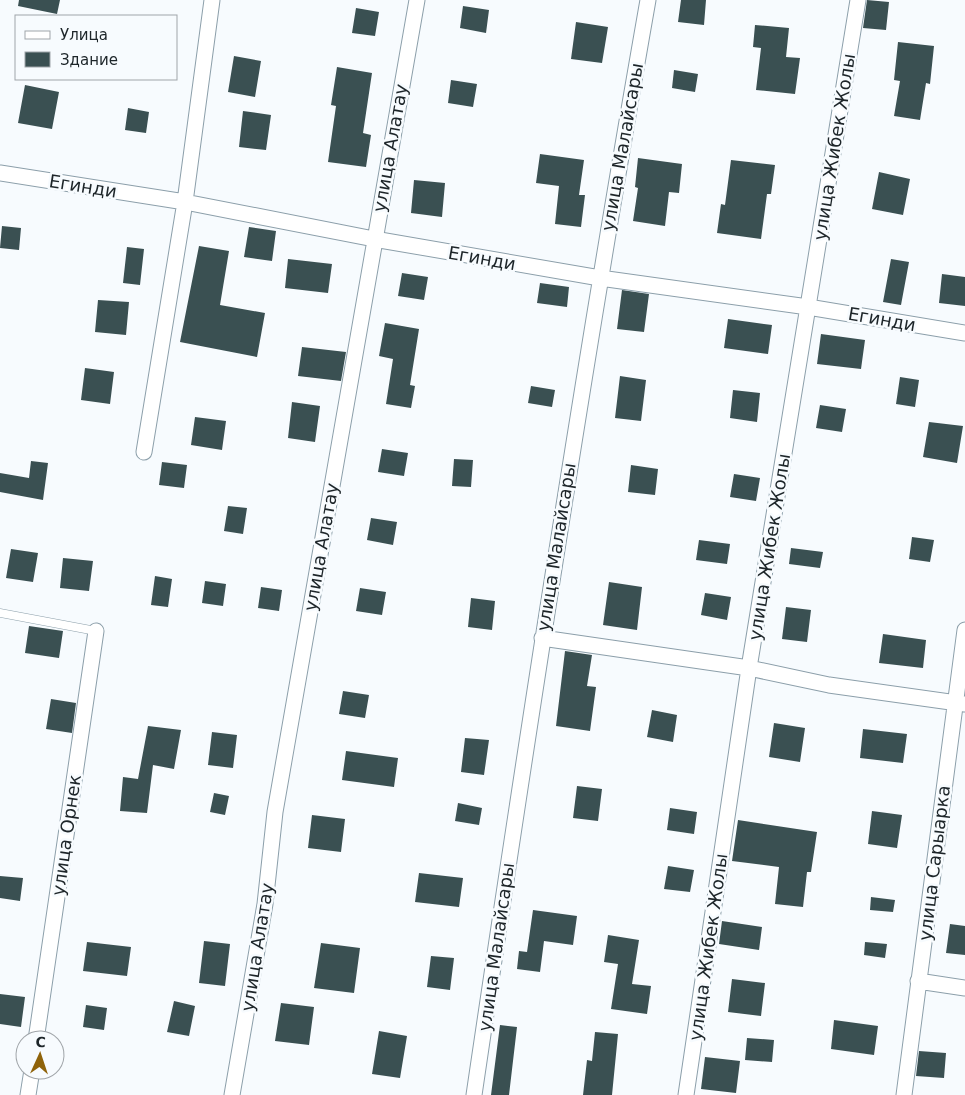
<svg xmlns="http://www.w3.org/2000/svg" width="965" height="1095" font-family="'DejaVu Sans',sans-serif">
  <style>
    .building { fill: #3a5052 }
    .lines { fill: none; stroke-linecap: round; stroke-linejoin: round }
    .service-casing { stroke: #8c9faa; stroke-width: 9 }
    .minor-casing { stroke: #8c9faa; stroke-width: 17 }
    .service { stroke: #fff; stroke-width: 8 }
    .minor { stroke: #fff; stroke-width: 15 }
    .labels { text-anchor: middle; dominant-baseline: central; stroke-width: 5; stroke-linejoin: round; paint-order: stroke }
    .street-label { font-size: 18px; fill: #1d2529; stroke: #f7fbfe }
  </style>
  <rect width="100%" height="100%" fill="#f7fbfe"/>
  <path class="building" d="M 19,0 L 60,0 L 57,14 L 18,6 Z
    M 681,0 L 706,0 L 704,25 L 678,22 Z
    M 867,0 L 889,2 L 886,30 L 863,28 Z
    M 463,6 L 489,10 L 486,33 L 460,28 Z
    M 356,8 L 379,12 L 375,36 L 352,33 Z
    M 576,22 L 608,27 L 602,63 L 571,59 Z
    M 755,25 L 789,28 L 786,57 L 800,58 L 795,94 L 756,90 L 761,48 L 753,47 Z
    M 898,42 L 934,46 L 930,84 L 926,83 L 920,120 L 894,116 L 900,81 L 894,80 Z
    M 234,56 L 261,61 L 255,97 L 228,92 Z
    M 337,67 L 372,73 L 363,133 L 371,135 L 366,167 L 328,162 L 336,106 L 331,105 Z
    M 674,70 L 698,74 L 695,92 L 672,88 Z
    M 451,80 L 477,84 L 473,107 L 448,103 Z
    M 25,85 L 59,92 L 52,129 L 18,123 Z
    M 128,108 L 149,112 L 146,133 L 125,130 Z
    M 243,111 L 271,115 L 266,150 L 239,147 Z
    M 540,154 L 584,160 L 579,195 L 585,195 L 581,227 L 555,224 L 559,186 L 536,183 Z
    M 638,158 L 682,164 L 679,193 L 669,192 L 665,226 L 633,221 L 638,188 L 635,187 Z
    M 731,160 L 775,165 L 771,194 L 767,194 L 761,239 L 717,233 L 721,204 L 725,205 Z
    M 879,172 L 910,179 L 903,215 L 872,209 Z
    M 414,180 L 445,183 L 442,217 L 411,213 Z
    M 2,226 L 21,228 L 19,250 L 0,248 Z
    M 249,227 L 276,231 L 272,261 L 244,257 Z
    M 199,246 L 229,251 L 220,305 L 265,313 L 257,357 L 180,342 Z
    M 127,247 L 144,249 L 140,285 L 123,283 Z
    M 288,259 L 332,264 L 328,293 L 285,288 Z
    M 891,259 L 909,262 L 901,305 L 883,302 Z
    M 402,273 L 428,277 L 424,300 L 398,296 Z
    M 942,274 L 965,277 L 965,306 L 939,303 Z
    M 540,283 L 569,287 L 567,307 L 537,303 Z
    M 622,290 L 649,294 L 644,332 L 617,329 Z
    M 98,300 L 129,302 L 126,335 L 95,332 Z
    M 728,319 L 772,325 L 768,354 L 724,348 Z
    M 385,323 L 419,329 L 410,385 L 415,386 L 411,408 L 386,404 L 393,359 L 379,356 Z
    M 821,334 L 865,340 L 861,369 L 817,364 Z
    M 302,347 L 346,352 L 341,381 L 298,376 Z
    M 85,368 L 114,372 L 110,404 L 81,400 Z
    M 620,376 L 646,380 L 641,421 L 615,418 Z
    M 900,377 L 919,380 L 915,407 L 896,404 Z
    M 531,386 L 555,390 L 552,407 L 528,403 Z
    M 733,390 L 760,393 L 757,422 L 730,418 Z
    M 292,402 L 320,406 L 315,442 L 288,438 Z
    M 820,405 L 846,409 L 842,432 L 816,428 Z
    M 195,417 L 226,421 L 222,450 L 191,445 Z
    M 929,422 L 963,426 L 957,463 L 923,457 Z
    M 382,449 L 408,453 L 404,476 L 378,472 Z
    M 454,459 L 473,460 L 471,487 L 452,486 Z
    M 31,461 L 48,463 L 43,500 L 0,492 L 0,473 L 29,478 Z
    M 162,462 L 187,465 L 184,488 L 159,485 Z
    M 631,465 L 658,469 L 655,495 L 628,492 Z
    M 734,474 L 760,478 L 756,501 L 730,497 Z
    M 228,506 L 247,508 L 243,534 L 224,531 Z
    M 371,518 L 397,522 L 393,545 L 367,540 Z
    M 912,537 L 934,540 L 930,562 L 909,559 Z
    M 699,540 L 730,544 L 727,564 L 696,560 Z
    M 791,548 L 823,552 L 820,568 L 789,564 Z
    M 11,549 L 38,553 L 33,582 L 6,578 Z
    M 63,558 L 93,561 L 89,591 L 60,588 Z
    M 155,576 L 172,579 L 168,607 L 151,605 Z
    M 205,581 L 226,584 L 223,606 L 202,603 Z
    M 609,582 L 642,587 L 637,630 L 603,625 Z
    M 261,587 L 282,590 L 279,611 L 258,608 Z
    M 360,588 L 386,592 L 382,615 L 356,611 Z
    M 705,593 L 731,597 L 727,620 L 701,615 Z
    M 471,598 L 495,601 L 492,630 L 468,627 Z
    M 786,607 L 811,610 L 807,642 L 782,639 Z
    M 29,626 L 63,631 L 59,658 L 25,653 Z
    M 883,634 L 926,640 L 923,668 L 879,663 Z
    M 565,651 L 592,655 L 587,686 L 596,687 L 590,731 L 556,726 Z
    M 343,691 L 369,695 L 365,718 L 339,714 Z
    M 51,699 L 76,703 L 72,733 L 46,729 Z
    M 652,710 L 677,715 L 673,742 L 647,737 Z
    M 774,723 L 805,728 L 800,762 L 769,757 Z
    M 148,726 L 181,730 L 174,769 L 153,765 L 147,813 L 120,811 L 123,777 L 138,779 Z
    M 863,729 L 907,734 L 903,763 L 860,758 Z
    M 212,732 L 237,735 L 233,768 L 208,765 Z
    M 465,738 L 489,740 L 484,775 L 461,772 Z
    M 346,751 L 398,758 L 394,787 L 342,780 Z
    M 577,786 L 602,789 L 598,821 L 573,818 Z
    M 214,793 L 229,796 L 225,815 L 210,812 Z
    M 458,803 L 482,808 L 479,825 L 455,821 Z
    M 670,808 L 697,812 L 694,834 L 667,830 Z
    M 872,811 L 902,815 L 897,848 L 868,844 Z
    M 312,815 L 345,819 L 341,852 L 308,848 Z
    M 738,820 L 817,832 L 811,872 L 807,872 L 803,907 L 775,904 L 779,867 L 732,861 Z
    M 668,866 L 694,870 L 690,892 L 664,889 Z
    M 419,873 L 463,878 L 459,907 L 415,902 Z
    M 0,876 L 23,878 L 20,901 L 0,898 Z
    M 871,897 L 895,900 L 893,912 L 870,910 Z
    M 533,910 L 577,916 L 573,945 L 544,941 L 540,972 L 517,969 L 519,951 L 527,952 Z
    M 722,921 L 762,927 L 759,950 L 719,944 Z
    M 950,924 L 965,926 L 965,955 L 946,953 Z
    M 608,935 L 639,940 L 632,984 L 651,986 L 647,1014 L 611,1009 L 618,964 L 604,962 Z
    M 204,941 L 230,944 L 225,986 L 199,983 Z
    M 87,942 L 131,947 L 127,976 L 83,971 Z
    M 865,942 L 887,944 L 885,958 L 864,955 Z
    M 321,943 L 360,948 L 354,993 L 314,988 Z
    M 431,956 L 454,958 L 450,990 L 427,987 Z
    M 732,979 L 765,983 L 761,1016 L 728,1012 Z
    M 0,994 L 25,997 L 21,1027 L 0,1024 Z
    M 174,1001 L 195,1006 L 189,1036 L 167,1032 Z
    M 281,1003 L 314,1007 L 309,1045 L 275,1041 Z
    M 86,1005 L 107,1008 L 104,1030 L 83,1027 Z
    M 834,1020 L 878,1026 L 874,1055 L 831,1049 Z
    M 500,1025 L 517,1027 L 509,1095 L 491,1095 Z
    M 379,1031 L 407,1036 L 400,1078 L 372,1074 Z
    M 595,1032 L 618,1034 L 612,1095 L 583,1095 L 587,1060 L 592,1061 Z
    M 747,1038 L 774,1040 L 772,1062 L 745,1060 Z
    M 919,1051 L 946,1053 L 944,1078 L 916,1076 Z
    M 705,1057 L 740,1061 L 736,1093 L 701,1089 Z"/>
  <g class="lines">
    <g class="service-casing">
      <path id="service" d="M 0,613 L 96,631"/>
    </g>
    <g class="minor-casing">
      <path id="minor" d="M 0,173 L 185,202 L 374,239 L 600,278 L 808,307 L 965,333
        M 144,452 L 185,202 L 212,0
        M 542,638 L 749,668 L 829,685 L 965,704
        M 918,981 L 965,988
        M 36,1040 L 96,631
        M 28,1095 L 32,1070
        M 232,1095 L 265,904 L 275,812 L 417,0
        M 474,1095 C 528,729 584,364 648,0
        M 686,1095 L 749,668 L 858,0
        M 904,1095 L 965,630"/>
    </g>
    <use href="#service" class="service"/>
    <use href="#minor" class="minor"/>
  </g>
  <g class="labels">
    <g class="street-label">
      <text transform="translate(622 147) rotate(-80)">улица Малайсары</text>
      <text transform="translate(834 147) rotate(-81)">улица Жибек Жолы</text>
      <text transform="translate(390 148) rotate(-80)">улица Алатау</text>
      <text transform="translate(83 186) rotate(9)">Егинди</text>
      <text transform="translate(482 258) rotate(10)">Егинди</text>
      <text transform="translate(882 319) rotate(10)">Егинди</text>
      <text transform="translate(321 547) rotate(-80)">улица Алатау</text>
      <text transform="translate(556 547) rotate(-81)">улица Малайсары</text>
      <text transform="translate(769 547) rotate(-81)">улица Жибек Жолы</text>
      <text transform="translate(66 835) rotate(-82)">улица Орнек</text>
      <text transform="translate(934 863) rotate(-83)">улица Сарыарка</text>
      <text transform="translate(257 947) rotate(-81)">улица Алатау</text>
      <text transform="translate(496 947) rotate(-82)">улица Малайсары</text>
      <text transform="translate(708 947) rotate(-82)">улица Жибек Жолы</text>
    </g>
  </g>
  <rect x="15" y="15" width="162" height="65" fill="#f7fbfe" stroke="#a0a5a9"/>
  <rect x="25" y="31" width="25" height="8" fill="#ffffff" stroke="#a0a5a9"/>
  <text x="60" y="40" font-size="15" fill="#1d2529">Улица</text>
  <rect x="25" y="52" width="25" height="15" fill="#3a5052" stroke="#a0a5a9"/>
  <text x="60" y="65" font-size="15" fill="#1d2529">Здание</text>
  <g transform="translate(40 1055) rotate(3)"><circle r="24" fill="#f7fbfe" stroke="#a0a5a9"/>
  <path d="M0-4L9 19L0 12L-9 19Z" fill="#8f630a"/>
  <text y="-8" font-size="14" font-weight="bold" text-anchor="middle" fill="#1d2529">С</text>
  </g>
</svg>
